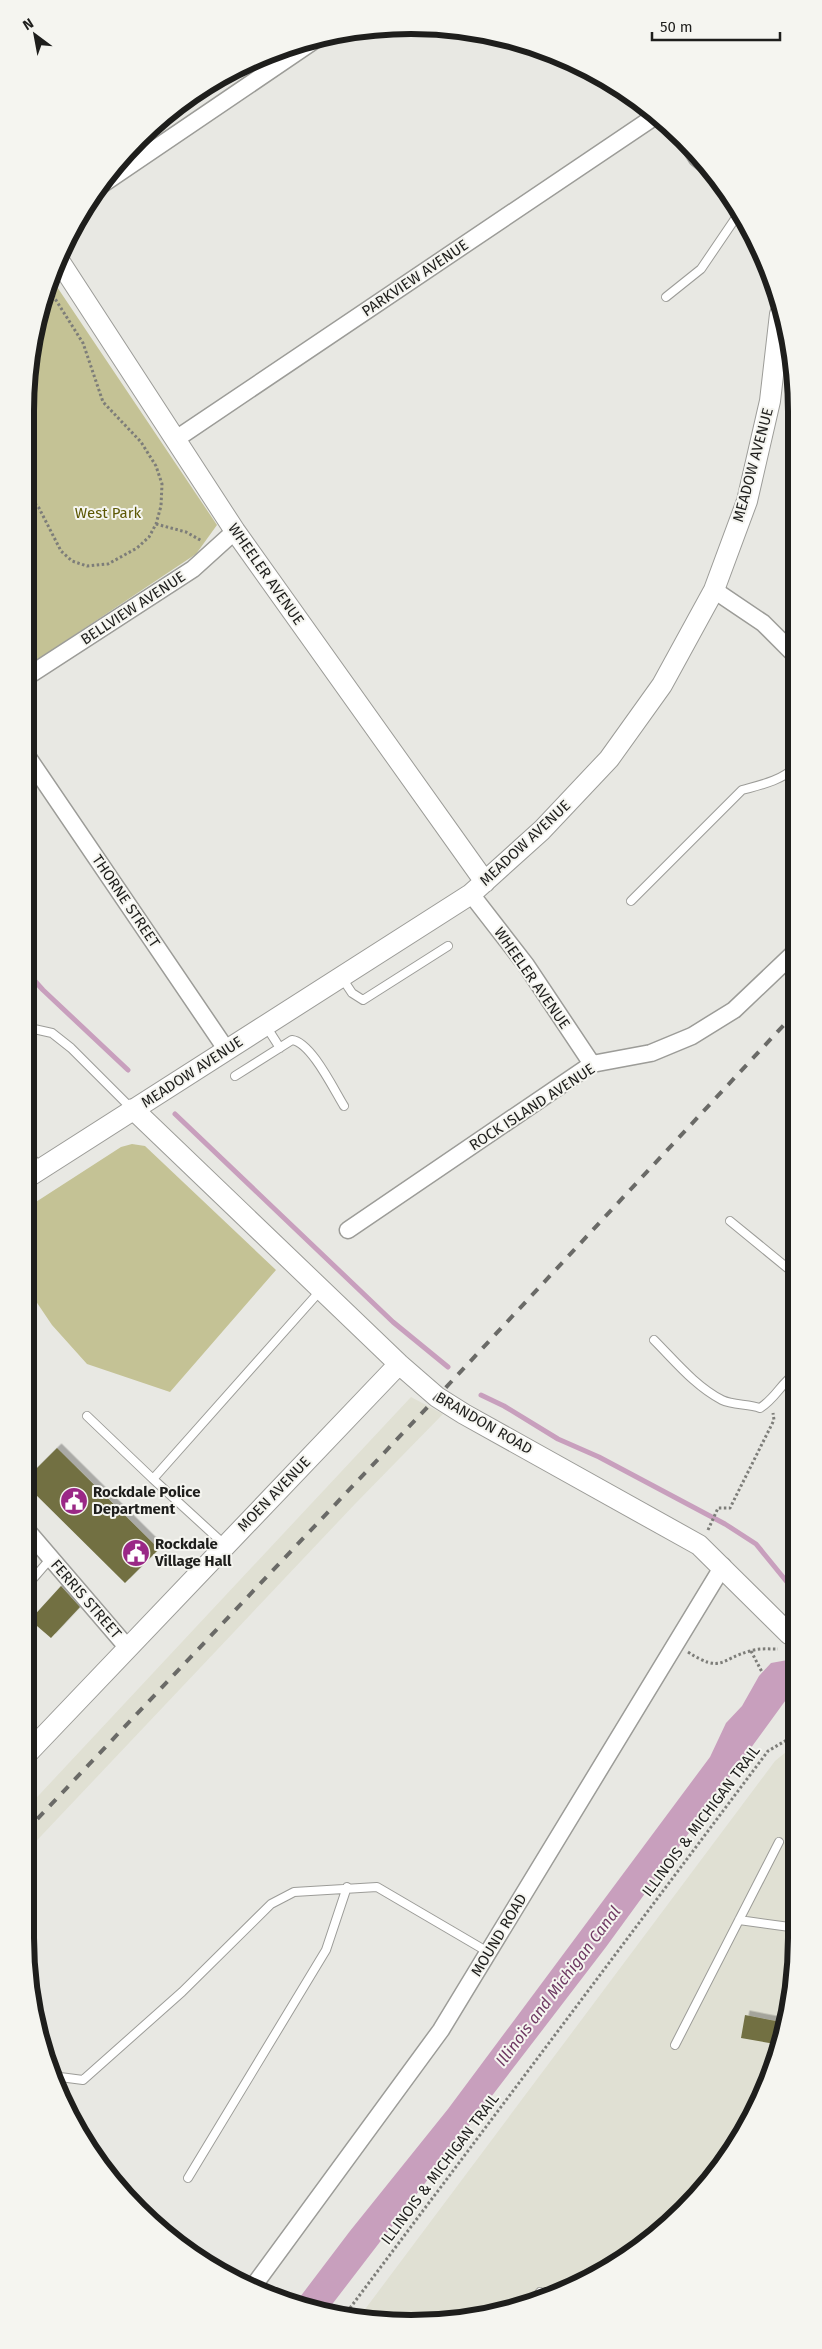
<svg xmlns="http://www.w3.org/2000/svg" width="822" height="2349" font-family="'Fira Sans',sans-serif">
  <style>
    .built { fill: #e0e0d3 }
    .green { fill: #c4c295 }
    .water { fill: #c89fbd }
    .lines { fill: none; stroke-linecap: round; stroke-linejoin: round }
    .stream { stroke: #c89fbd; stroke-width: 5 }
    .building { fill: #727043; filter: url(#shadow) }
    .service-casing { stroke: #9c9c98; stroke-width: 10 }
    .minor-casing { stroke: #9c9c98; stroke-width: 19 }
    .tertiary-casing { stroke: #9c9c98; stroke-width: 22 }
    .path { stroke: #7d7d79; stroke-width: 3; stroke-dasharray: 2.5 2.5; stroke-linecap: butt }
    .service { stroke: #fff; stroke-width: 8 }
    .minor { stroke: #fff; stroke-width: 16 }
    .tertiary { stroke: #fff; stroke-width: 20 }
    .rail { stroke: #6a6a67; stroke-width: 4; stroke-dasharray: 9 9; stroke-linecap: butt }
    .labels { text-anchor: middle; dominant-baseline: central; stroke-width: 4; stroke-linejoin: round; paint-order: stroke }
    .street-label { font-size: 15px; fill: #1e1e1c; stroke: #f5f5f0 }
    .park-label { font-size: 15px; fill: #5d5805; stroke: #f5f5f0 }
    .poi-label { font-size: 15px; font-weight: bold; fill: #1e1e1c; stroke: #f5f5f0; text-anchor: start }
    .water-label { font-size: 16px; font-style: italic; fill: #6f3a63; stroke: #f5f5f0 }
    .rim { fill: none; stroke: #1e1e1c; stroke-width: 6 }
  </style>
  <defs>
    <filter id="shadow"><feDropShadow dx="4.5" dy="-4.5" stdDeviation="0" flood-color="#0004"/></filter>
  </defs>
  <rect width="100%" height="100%" fill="#e8e8e3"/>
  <path class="built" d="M 411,1397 L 443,1414 L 355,1504 L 25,1853 L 25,1810 Z
    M 797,1743 L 797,1938 L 784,2038 L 732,2153 L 684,2211 L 626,2259 L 511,2311 L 437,2323 L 357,2320 L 775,1761 Z"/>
  <path class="green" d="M 51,278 L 217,525 L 196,554 L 25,668 L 25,411 L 38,311 Z
    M 132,1144 L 145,1146 L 276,1270 L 170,1392 L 87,1364 L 52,1325 L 25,1285 L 25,1209 L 121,1147 Z"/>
  <path class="water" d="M 793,1659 L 796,1661 L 796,1686 L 606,1947 L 327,2311 L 297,2301 L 350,2231 L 448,2109 L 710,1757 L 726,1723 L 742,1706 L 759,1676 L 771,1663 Z"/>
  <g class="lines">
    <path class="stream" d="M 25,963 L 33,979 L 43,990 L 128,1070
      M 175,1114 L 393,1322 L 448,1367
      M 481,1395 L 504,1406 L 558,1439 L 599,1457 L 725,1524 L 756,1544 L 796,1593"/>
  </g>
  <path class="building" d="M 57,1448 L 159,1549 L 125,1583 L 25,1484 L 25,1480 Z
    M 61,1586 L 80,1607 L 51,1638 L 30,1620 Z
    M 745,2015 L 786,2023 L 781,2045 L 741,2038 Z"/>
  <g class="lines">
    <g class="service-casing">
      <path id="service" d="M 137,141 L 146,155
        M 666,297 L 701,269 L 739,213
        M 631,901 L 742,790 C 760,785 781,781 795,767
        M 342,978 L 352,993 L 363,1000 L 448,946
        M 266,1026 L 280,1048
        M 25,1031 L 34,1029 L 52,1033 L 71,1048 L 132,1109
        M 235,1076 L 292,1040 C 311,1042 334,1090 344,1106
        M 25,1151 L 40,1167
        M 730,1221 L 796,1275
        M 654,1340 C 675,1361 695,1386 722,1400 C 732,1405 749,1404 760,1408 C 776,1398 781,1383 796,1373
        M 87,1416 L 153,1479 L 320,1291
        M 153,1479 L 225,1545
        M 25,1588 L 51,1558
        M 739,1920 L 797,1928
        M 675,2045 L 779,1842
        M 48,2065 L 60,2077 L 83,2080 L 182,1992 L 271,1904 L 294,1892 L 377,1887 L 488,1952
        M 188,2178 L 326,1950 L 347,1887
        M 533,2301 L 540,2292"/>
    </g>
    <g class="minor-casing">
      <path id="minor" d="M 690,147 L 697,158 L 708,167
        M 97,188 L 318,38
        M 176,439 L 654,117
        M 714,590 L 763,623 L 794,654
        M 25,678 L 193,569 L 235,531
        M 25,753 L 226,1049
        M 471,894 L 526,965 L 592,1064
        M 348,1230 L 592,1064 L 651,1053 L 692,1036 L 734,1010 L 795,952
        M 25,1528 L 127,1647
        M 252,2288 L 441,2030 L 723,1566"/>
    </g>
    <g class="tertiary-casing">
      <path id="tertiary" d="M 58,259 L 235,531 L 485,882
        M 133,1109 L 399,1364 L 437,1397 L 464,1414 L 699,1545 L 789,1634 L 796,1638
        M 25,1179 L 471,894 L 542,830 L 609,759 L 662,685 L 714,590 L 747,501 L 770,401 L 780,314
        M 25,1756 L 399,1364"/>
    </g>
    <path class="path" d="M 25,492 L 39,508 L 61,551 L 72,561 L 87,566 L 108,564 L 137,548 L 149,537 L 156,524 L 161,506 L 162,484 L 156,466 L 141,442 L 103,402 L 83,343 L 47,286
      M 156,524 L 186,532 L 202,541
      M 708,1530 L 718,1508 L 730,1508 L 774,1420 L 773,1413
      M 751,1651 L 762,1672
      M 688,1652 C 722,1674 720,1659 750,1651 C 759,1648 769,1649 778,1649
      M 344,2316 L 768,1751 L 797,1734"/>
    <use href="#service" class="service"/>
    <use href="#minor" class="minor"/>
    <use href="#tertiary" class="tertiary"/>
    <path class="rail" d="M 25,1832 L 437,1397 L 795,1013"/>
  </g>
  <defs>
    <g id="civic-disc" transform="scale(1.4375)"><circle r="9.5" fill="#9a2886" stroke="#f5f5f0"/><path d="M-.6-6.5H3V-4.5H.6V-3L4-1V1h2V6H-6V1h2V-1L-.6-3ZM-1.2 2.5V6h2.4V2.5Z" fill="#fff"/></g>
  </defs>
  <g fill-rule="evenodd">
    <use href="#civic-disc" x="74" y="1501"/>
    <use href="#civic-disc" x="136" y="1553"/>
  </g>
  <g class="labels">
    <g class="street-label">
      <text transform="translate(415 278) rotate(-34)">PARKVIEW AVENUE</text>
      <text transform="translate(753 465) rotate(-75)">MEADOW AVENUE</text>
      <text transform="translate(266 574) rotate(55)">WHEELER AVENUE</text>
      <text transform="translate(133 608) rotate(-33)">BELLVIEW AVENUE</text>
      <text transform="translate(525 843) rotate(-43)">MEADOW AVENUE</text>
      <text transform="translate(126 901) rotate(56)">THORNE STREET</text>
      <text transform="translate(532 978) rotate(55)">WHEELER AVENUE</text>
      <text transform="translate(192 1072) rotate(-33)">MEADOW AVENUE</text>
      <text transform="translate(532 1107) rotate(-33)">ROCK ISLAND AVENUE</text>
      <text transform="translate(484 1423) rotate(30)">BRANDON ROAD</text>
      <text transform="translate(274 1494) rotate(-46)">MOEN AVENUE</text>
      <text transform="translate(86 1599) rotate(49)">FERRIS STREET</text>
      <text transform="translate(701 1821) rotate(-53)">ILLINOIS &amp; MICHIGAN TRAIL</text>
      <text transform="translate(499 1935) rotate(-59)">MOUND ROAD</text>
      <text transform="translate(440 2169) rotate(-53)">ILLINOIS &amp; MICHIGAN TRAIL</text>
    </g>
    <g class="park-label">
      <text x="108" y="513">West Park</text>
    </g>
    <g class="poi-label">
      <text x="93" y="1492">Rockdale Police<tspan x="93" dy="17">Department</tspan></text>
      <text x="155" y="1544">Rockdale<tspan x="155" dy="17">Village Hall</tspan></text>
    </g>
    <g class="water-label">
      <text transform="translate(558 1986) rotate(-53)">Illinois and Michigan Canal</text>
    </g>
  </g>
  <path d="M0 0H822V2349H0ZM411 34H411A377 377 0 0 1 788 411V1938A377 377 0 0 1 411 2315H411A377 377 0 0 1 34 1938V411A377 377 0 0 1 411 34Z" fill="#f5f5f0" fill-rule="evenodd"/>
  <path class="rim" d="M411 34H411A377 377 0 0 1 788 411V1938A377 377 0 0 1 411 2315H411A377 377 0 0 1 34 1938V411A377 377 0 0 1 411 34Z"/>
  <g transform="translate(35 35) rotate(328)" stroke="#f5f5f0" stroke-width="4" paint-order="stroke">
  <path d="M0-4L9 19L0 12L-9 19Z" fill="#1e1e1c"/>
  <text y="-8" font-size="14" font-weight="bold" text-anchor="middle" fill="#1e1e1c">N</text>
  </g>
  <path d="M652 32v8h128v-8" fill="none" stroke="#1e1e1c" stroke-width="2.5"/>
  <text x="660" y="32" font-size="15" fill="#1e1e1c" stroke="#f5f5f0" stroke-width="4" paint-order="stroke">50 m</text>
</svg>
